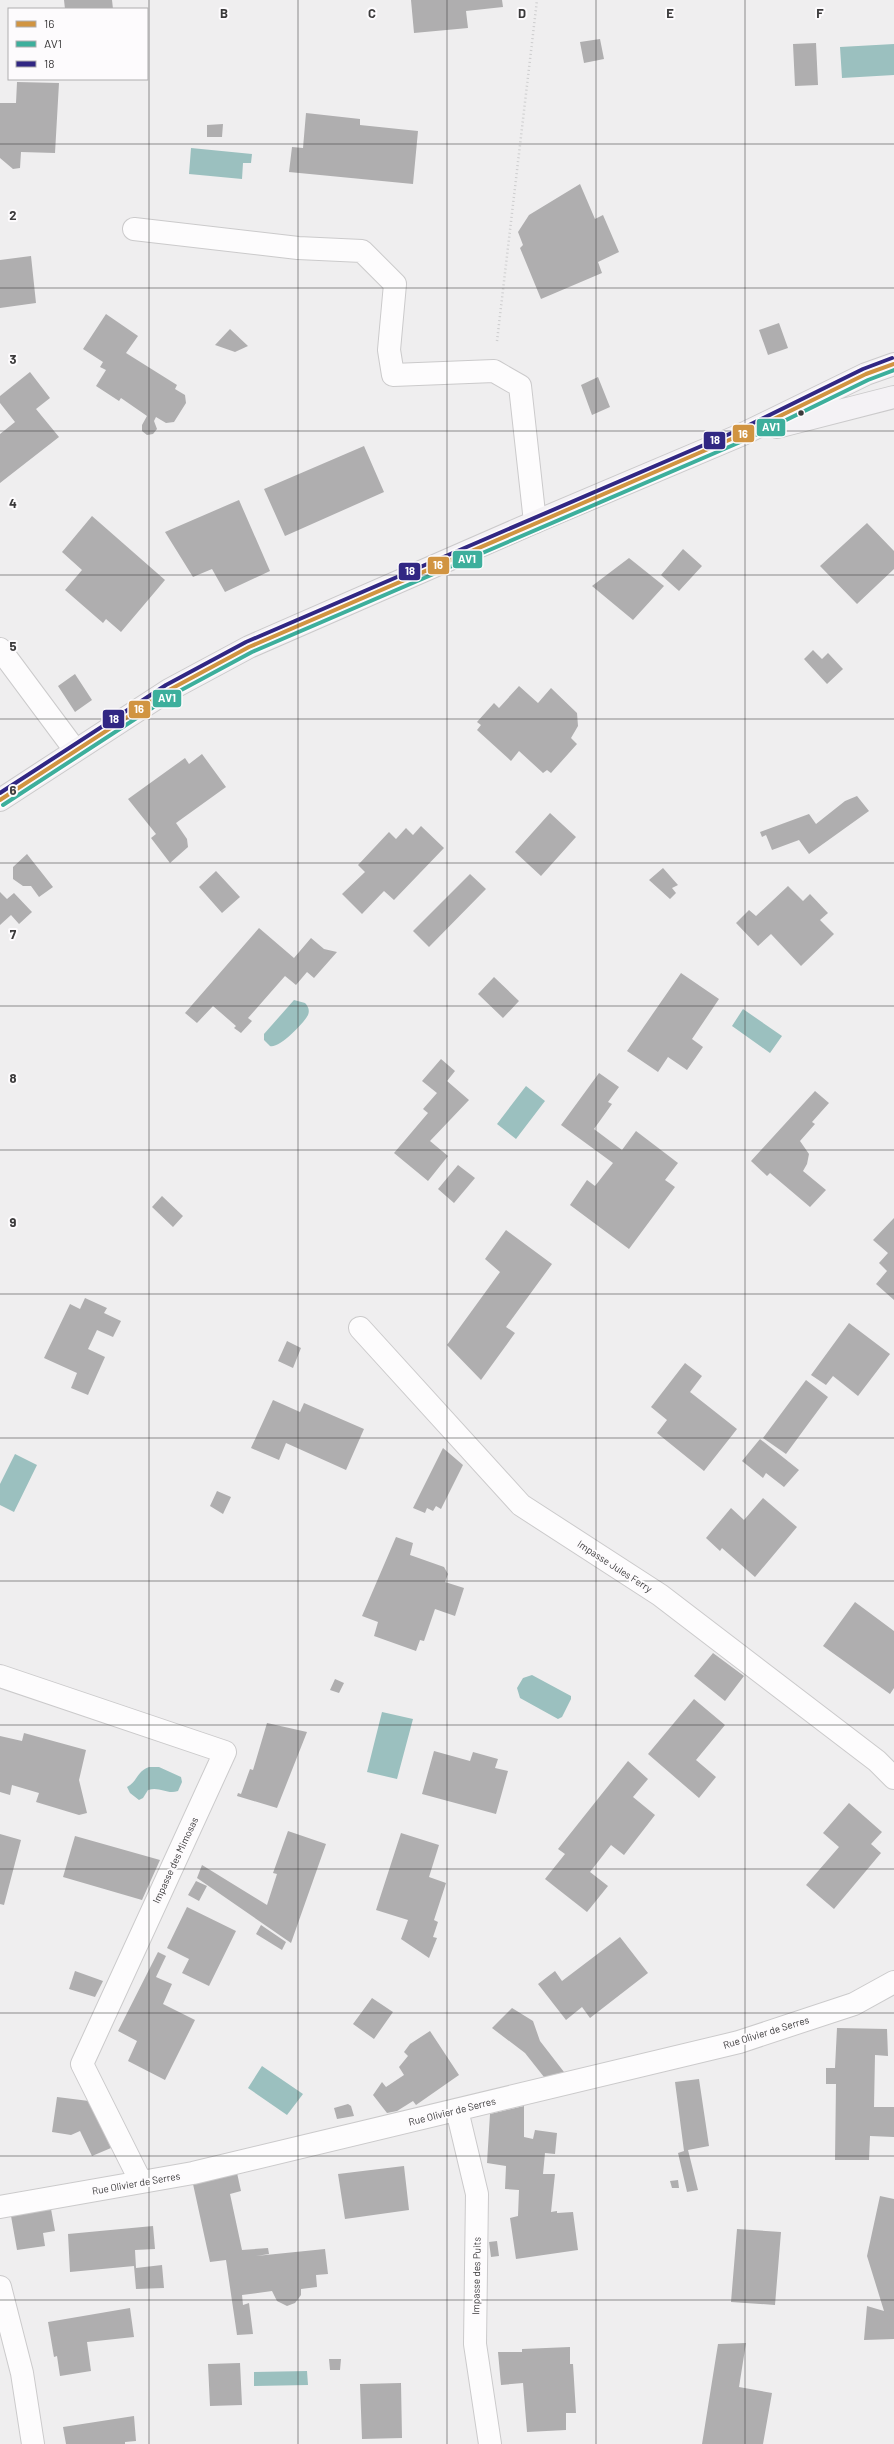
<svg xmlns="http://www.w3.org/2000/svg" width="894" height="2444" font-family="Barlow,sans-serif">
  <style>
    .water { fill: #9bc0bf }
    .building { fill: #afaeaf }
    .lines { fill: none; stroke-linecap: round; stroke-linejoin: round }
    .minor-casing { stroke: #cbcacb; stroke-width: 24 }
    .secondary-casing { stroke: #cbcacb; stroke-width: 24 }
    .path { stroke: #cdcdce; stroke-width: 2.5; stroke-dasharray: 1 3; stroke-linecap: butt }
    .minor { stroke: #fdfcfd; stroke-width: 22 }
    .secondary { stroke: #f4f2f5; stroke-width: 22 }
    .bus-1-casing { stroke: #fdfbfd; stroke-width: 7 }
    .bus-2-casing { stroke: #fdfbfd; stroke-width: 7 }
    .bus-3-casing { stroke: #fdfbfd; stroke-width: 7 }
    .bus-1 { stroke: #d19441; stroke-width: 4 }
    .bus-2 { stroke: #3daf9c; stroke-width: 4 }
    .bus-3 { stroke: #312783; stroke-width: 4 }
    .grid { fill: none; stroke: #3b3a3b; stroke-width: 1; stroke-opacity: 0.55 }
    .bus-dot { fill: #3b3a3b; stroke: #fdfbfd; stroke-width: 1.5 }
    .labels { text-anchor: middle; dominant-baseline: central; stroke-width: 4; stroke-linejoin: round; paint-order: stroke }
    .street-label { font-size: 10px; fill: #3b3a3b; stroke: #fdfbfd }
    .grid-label { font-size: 13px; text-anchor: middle; font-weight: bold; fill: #3b3a3b; stroke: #fdfbfd; stroke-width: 4; stroke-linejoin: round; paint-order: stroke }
    .line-badge { stroke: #fdfbfd; stroke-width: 1.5 }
    .badge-label { font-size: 11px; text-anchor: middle; font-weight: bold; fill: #fff }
  </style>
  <rect width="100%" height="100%" fill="#efeeef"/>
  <path class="water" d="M 894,44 L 894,75 L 842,78 L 840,47 Z
    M 191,148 L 252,154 L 251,163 L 243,163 L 242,179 L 189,174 Z
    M 294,1000 L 305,1003 C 308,1006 310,1010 308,1015 C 304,1023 279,1049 270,1046 L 264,1040 L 264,1034 Z
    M 743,1009 L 782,1036 L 770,1053 L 732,1026 Z
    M 526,1086 L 545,1101 L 516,1139 L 497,1124 Z
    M 15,1454 L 37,1465 L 14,1512 L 0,1505 L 0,1484 Z
    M 532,1675 L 571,1696 L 571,1699 L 562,1717 L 558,1719 L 520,1698 L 517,1688 L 523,1678 Z
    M 382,1712 L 413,1719 L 397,1779 L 367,1772 Z
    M 149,1767 L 159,1767 L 181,1777 L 182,1782 L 178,1791 C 167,1795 160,1786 148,1790 L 143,1798 L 139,1800 L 130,1793 L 127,1787 C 138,1781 136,1772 149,1767 Z
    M 262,2066 L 303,2094 L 287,2115 L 248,2088 Z
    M 307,2371 L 308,2385 L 254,2386 L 254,2372 Z"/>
  <path class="building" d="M 64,0 L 112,0 L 113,9 L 65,9 Z
    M 411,0 L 502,0 L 503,7 L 466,11 L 468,28 L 414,33 Z
    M 600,39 L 604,59 L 584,63 L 580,42 Z
    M 816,43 L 818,85 L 795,86 L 793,44 Z
    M 17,82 L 59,83 L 55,153 L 21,152 L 20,168 L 13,169 L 0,158 L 0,103 L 16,103 Z
    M 306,113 L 360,119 L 360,125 L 418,131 L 413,184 L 289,172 L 292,147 L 303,148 Z
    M 223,124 L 222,137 L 207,137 L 207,125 Z
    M 580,184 L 595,219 L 603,215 L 619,252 L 598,262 L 602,273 L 541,299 L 520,248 L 523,245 L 518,232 L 529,215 Z
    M 31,256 L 36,303 L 0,308 L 0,260 Z
    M 106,314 L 138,336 L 126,353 L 177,385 L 175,389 L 185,395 L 186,403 L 174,422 L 166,423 L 156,417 L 154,421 L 157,429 L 153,434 L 147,435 L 142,431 L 142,425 L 147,416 L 121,398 L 119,401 L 96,386 L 106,370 L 100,367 L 103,362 L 83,349 Z
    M 779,323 L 788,348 L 768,355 L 759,330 Z
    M 230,329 L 248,346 L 235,352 L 215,345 Z
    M 30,372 L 50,398 L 36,409 L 59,437 L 0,483 L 0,434 L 15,422 L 0,403 L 0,396 Z
    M 598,377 L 610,407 L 592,415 L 581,385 Z
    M 364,446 L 384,492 L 285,536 L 264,489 Z
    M 239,500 L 270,571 L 225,592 L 212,569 L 193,577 L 165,532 Z
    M 92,516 L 165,580 L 121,632 L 106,619 L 103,623 L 65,590 L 82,570 L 62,552 Z
    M 867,523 L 894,551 L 894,569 L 857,604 L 820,566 Z
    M 683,549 L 702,566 L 679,591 L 661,575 Z
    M 629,558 L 664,586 L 633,620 L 592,586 Z
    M 813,650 L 822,659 L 828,653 L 843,669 L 827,684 L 804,659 Z
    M 75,674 L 92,700 L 75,712 L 58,686 Z
    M 519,686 L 538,703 L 551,688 L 577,713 L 578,726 L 571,738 L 577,744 L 551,773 L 547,770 L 543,773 L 519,751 L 511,761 L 477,730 L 481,725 L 477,722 L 494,703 L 499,708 Z
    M 202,754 L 226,787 L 176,823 L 187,839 L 188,847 L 170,863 L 151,838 L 156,834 L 128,799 L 185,758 L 189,764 Z
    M 857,796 L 869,811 L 809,854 L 799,840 L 772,850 L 766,835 L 762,837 L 760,832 L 809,814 L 816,824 L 845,801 Z
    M 550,813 L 576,837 L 541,876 L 515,852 Z
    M 421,826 L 444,848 L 394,900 L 384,891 L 362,914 L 342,894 L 365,872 L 358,865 L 389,832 L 396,839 L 406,828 L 413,835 Z
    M 27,854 L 53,887 L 39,897 L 31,886 L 23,886 L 13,879 L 13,867 Z
    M 663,868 L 678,885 L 672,888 L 676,893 L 670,899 L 649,880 Z
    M 216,871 L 240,897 L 222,913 L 199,887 Z
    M 470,874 L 486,889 L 429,947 L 413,931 Z
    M 788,886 L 803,901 L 810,894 L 828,913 L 820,920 L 834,934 L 801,966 L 771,934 L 758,946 L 736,923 L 749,910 L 756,916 Z
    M 0,892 L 7,899 L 14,893 L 32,912 L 19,924 L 11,915 L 0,925 Z
    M 259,928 L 294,958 L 311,938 L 324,949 L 337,952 L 314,978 L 307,972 L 296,985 L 285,976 L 248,1018 L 252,1021 L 241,1033 L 234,1028 L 236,1026 L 213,1006 L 197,1023 L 185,1013 Z
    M 681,973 L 719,999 L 692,1039 L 703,1047 L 687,1070 L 668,1057 L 658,1072 L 627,1051 Z
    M 494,977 L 519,1001 L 503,1018 L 478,994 Z
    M 441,1059 L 455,1071 L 447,1081 L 469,1100 L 430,1141 L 448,1156 L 428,1181 L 394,1153 L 428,1113 L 423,1109 L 437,1093 L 422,1081 Z
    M 599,1073 L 619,1087 L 608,1102 L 612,1104 L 594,1129 L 622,1150 L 636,1131 L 678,1163 L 665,1180 L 675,1187 L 629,1249 L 570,1205 L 587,1180 L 595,1186 L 613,1163 L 561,1125 Z
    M 815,1091 L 829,1103 L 812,1122 L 815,1124 L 800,1141 L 809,1154 L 807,1164 L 803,1171 L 826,1190 L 810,1207 L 770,1173 L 767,1176 L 751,1161 Z
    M 458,1165 L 475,1178 L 454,1203 L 438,1189 Z
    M 162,1196 L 183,1216 L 173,1227 L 152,1207 Z
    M 894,1218 L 894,1300 L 876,1284 L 887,1271 L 879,1263 L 888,1253 L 873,1240 Z
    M 506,1230 L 552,1264 L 506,1327 L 515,1333 L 481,1380 L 447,1345 L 500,1272 L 485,1259 Z
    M 85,1298 L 107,1308 L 104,1313 L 121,1321 L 113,1337 L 97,1330 L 88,1349 L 105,1357 L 88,1395 L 71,1388 L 77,1373 L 44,1358 L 70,1304 L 80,1309 Z
    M 849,1323 L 890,1354 L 858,1396 L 833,1376 L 826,1385 L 811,1375 Z
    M 287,1341 L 301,1348 L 293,1368 L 278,1361 Z
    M 685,1363 L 702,1376 L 690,1392 L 737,1429 L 704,1471 L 657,1433 L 667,1420 L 651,1407 Z
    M 806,1380 L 828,1397 L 786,1454 L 763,1438 Z
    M 273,1400 L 300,1412 L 304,1403 L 364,1429 L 346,1470 L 286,1443 L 279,1460 L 251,1448 Z
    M 760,1439 L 799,1470 L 784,1487 L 766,1473 L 763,1478 L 742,1461 Z
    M 443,1448 L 463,1465 L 441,1509 L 436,1506 L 433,1511 L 427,1508 L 425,1513 L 413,1508 Z
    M 217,1491 L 231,1497 L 223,1514 L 210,1506 Z
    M 763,1498 L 797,1527 L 755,1577 L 722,1548 L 720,1551 L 706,1538 L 731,1508 L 744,1520 Z
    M 396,1537 L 413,1543 L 410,1555 L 444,1567 L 448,1574 L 445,1582 L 464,1588 L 455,1616 L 435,1609 L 424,1641 L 420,1640 L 416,1651 L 374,1636 L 378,1622 L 362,1616 Z
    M 855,1602 L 894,1631 L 894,1688 L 890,1694 L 823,1646 Z
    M 713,1653 L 744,1676 L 725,1701 L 694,1676 Z
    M 335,1679 L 344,1683 L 339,1693 L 330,1690 Z
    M 694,1699 L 725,1725 L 696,1760 L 716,1777 L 699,1798 L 648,1754 Z
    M 267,1723 L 307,1732 L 277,1808 L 237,1796 L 238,1793 L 241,1794 L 250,1769 L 253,1770 Z
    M 24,1733 L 86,1750 L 79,1780 L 87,1813 L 79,1815 L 36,1802 L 39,1793 L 12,1785 L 10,1795 L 0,1792 L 0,1736 L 22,1741 Z
    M 434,1751 L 470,1761 L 473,1752 L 498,1759 L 495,1768 L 508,1771 L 496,1814 L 422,1794 Z
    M 628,1761 L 648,1779 L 633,1797 L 655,1815 L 624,1855 L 611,1845 L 590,1872 L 608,1886 L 587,1912 L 545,1879 L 565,1854 L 558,1849 Z
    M 849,1803 L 882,1832 L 871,1844 L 881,1853 L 834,1909 L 806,1885 L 839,1847 L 823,1833 Z
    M 288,1831 L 326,1844 L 291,1943 L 197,1878 L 202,1865 L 267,1905 L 277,1874 L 273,1873 Z
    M 401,1833 L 439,1845 L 429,1877 L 446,1883 L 434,1920 L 438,1922 L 433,1937 L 437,1938 L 429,1958 L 401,1939 L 408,1920 L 376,1910 Z
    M 0,1834 L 21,1840 L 4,1905 L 0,1904 Z
    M 75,1836 L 160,1860 L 142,1900 L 63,1877 Z
    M 196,1881 L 207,1886 L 199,1901 L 188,1895 Z
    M 187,1907 L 236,1931 L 209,1986 L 182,1973 L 189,1959 L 167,1948 Z
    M 261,1925 L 286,1942 L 282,1950 L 256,1934 Z
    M 620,1937 L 648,1973 L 590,2018 L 582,2007 L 566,2020 L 538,1984 L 555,1971 L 562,1981 Z
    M 158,1952 L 166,1956 L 156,1977 L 172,1984 L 163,2004 L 195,2020 L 165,2080 L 128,2061 L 137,2041 L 118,2031 Z
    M 75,1971 L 103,1981 L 95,1997 L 69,1989 Z
    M 372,1998 L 393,2012 L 374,2039 L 353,2024 Z
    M 512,2008 L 533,2021 L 540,2041 L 564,2072 L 544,2077 L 525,2053 L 492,2028 Z
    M 837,2028 L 887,2029 L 888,2056 L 875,2055 L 874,2107 L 894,2107 L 894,2137 L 870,2136 L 869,2160 L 835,2160 L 836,2084 L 826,2084 L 826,2068 L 835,2068 Z
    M 430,2031 L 459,2075 L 416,2105 L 413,2101 L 397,2111 L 387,2113 L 373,2095 L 382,2082 L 386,2087 L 404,2075 L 399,2067 L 408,2056 L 404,2052 L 410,2044 Z
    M 699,2079 L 709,2146 L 688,2150 L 698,2190 L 687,2192 L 678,2153 L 684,2151 L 675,2082 Z
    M 57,2097 L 89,2101 L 111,2148 L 92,2156 L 80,2131 L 71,2135 L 52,2132 Z
    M 348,2104 L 351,2106 L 354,2116 L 337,2119 L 334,2108 Z
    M 524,2106 L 524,2137 L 533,2139 L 535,2130 L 557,2133 L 555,2154 L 545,2153 L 543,2174 L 555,2174 L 551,2212 L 557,2211 L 557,2213 L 573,2212 L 578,2250 L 516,2259 L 510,2218 L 518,2216 L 519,2190 L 505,2189 L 506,2166 L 487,2163 L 490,2114 Z
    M 404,2166 L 409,2210 L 345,2219 L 338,2174 Z
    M 237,2173 L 241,2191 L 230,2194 L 242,2250 L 268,2248 L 269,2254 L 256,2256 L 325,2249 L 328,2274 L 316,2275 L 317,2287 L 301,2289 L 301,2295 L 295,2303 L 287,2306 L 277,2301 L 272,2291 L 242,2295 L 243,2305 L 249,2303 L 253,2334 L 237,2335 L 226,2260 L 210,2262 L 193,2184 Z
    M 678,2180 L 679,2188 L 672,2188 L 670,2181 Z
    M 880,2196 L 894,2199 L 894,2339 L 864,2340 L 867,2306 L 884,2311 L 867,2256 Z
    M 51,2209 L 55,2231 L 43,2233 L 45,2246 L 17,2250 L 11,2216 Z
    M 153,2226 L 155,2249 L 135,2250 L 136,2268 L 162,2265 L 164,2288 L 136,2289 L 134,2266 L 70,2272 L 68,2234 Z
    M 737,2229 L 781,2232 L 775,2305 L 731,2302 Z
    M 497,2241 L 499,2256 L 491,2257 L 489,2242 Z
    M 130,2308 L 134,2337 L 87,2342 L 91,2371 L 60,2376 L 57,2356 L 54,2357 L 48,2322 Z
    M 746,2343 L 739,2387 L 772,2393 L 763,2444 L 702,2444 L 718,2344 Z
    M 570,2347 L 570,2364 L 573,2364 L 576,2413 L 566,2413 L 566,2430 L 527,2432 L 523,2383 L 501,2385 L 498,2352 L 522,2352 L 522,2349 Z
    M 329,2359 L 341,2359 L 340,2370 L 330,2370 Z
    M 240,2363 L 242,2405 L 210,2406 L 208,2364 Z
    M 401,2383 L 402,2438 L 362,2439 L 360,2384 Z
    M 134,2416 L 136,2441 L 125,2442 L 125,2444 L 66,2444 L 63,2427 Z"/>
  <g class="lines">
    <g class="minor-casing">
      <path id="minor" d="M 134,229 L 298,248 L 362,251 L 395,284 L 389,350 L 393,375 L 494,371 L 520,386 L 535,522
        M 0,649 L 75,750
        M 360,1328 L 521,1505 L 660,1595 L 877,1761 L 894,1778
        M 0,1676 L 225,1752 L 82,2064 L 141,2182
        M 457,2110 L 477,2194 L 475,2344 L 490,2444
        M 0,2207 L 193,2173 L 739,2042 L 854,2004 L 894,1982
        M 0,2287 L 22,2373 L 33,2444"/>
    </g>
    <g class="secondary-casing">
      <path id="secondary" d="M 777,427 L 894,397
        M 0,800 L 169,690 L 249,647 L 535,522 L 743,434 L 866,374 L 894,364"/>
    </g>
    <path class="path" d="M 497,341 L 537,0"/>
    <use href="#minor" class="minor"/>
    <use href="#secondary" class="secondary"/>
    <g class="bus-1-casing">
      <path id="bus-1" d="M 0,800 L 169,690 L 249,647 L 743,434 L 866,374 L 894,364"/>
    </g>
    <g class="bus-2-casing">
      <path id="bus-2" d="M 3,805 L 172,695 L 252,652 L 745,440 L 868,380 L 894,370"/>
    </g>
    <g class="bus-3-casing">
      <path id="bus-3" d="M 0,793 L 166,685 L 246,642 L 741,429 L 863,369 L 892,358"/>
    </g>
    <use href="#bus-1" class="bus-1"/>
    <use href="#bus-2" class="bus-2"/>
    <use href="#bus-3" class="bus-3"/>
  </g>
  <path class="grid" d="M 149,0 L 149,2444M 298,0 L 298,2444M 447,0 L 447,2444M 596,0 L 596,2444M 745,0 L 745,2444M 0,144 L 894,144M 0,288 L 894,288M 0,431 L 894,431M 0,575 L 894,575M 0,719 L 894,719M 0,863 L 894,863M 0,1006 L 894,1006M 0,1150 L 894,1150M 0,1294 L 894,1294M 0,1438 L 894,1438M 0,1581 L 894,1581M 0,1725 L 894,1725M 0,1869 L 894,1869M 0,2013 L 894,2013M 0,2156 L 894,2156M 0,2300 L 894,2300"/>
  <circle class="bus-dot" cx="801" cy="413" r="3.5"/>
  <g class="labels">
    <g class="street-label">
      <text transform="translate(615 1566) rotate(33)">Impasse Jules Ferry</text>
      <text transform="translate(175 1860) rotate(-65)">Impasse des Mimosas</text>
      <text transform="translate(766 2032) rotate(-17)">Rue Olivier de Serres</text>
      <text transform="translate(452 2111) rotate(-14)">Rue Olivier de Serres</text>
      <text transform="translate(136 2183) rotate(-10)">Rue Olivier de Serres</text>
      <text transform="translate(476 2276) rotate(-89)">Impasse des Puits</text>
    </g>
  </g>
  <g class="grid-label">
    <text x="224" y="18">B</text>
    <text x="372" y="18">C</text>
    <text x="522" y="18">D</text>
    <text x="670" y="18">E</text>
    <text x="820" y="18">F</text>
    <text x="13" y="220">2</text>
    <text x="13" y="364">3</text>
    <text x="13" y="508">4</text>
    <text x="13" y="651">5</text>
    <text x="13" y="795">6</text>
    <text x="13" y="939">7</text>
    <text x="13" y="1083">8</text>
    <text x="13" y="1227">9</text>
  </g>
  <g class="line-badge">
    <rect x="756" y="418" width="30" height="19" rx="4" fill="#3daf9c"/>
    <rect x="732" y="424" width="23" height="19" rx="4" fill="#d19441"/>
    <rect x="703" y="431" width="23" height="19" rx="4" fill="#312783"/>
    <rect x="452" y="550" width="31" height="19" rx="4" fill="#3daf9c"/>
    <rect x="427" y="556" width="23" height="19" rx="4" fill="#d19441"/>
    <rect x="398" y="562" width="23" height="19" rx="4" fill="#312783"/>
    <rect x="152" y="689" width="30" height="19" rx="4" fill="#3daf9c"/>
    <rect x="128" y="700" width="23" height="19" rx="4" fill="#d19441"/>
    <rect x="102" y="709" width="23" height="20" rx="4" fill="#312783"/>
  </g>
  <g class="badge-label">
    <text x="771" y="431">AV1</text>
    <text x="743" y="438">16</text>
    <text x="715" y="444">18</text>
    <text x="467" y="563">AV1</text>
    <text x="438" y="569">16</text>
    <text x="410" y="575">18</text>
    <text x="167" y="702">AV1</text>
    <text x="139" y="713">16</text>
    <text x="114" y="723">18</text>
  </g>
  <rect x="8" y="8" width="140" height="72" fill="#fdfbfd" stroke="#afaeaf"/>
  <rect x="16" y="21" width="20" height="6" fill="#d19441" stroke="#afaeaf"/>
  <text x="44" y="28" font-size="12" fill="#3b3a3b">16</text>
  <rect x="16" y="41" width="20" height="6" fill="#3daf9c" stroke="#afaeaf"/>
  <text x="44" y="48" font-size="12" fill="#3b3a3b">AV1</text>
  <rect x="16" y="61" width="20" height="6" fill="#312783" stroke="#afaeaf"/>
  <text x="44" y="68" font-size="12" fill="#3b3a3b">18</text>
</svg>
